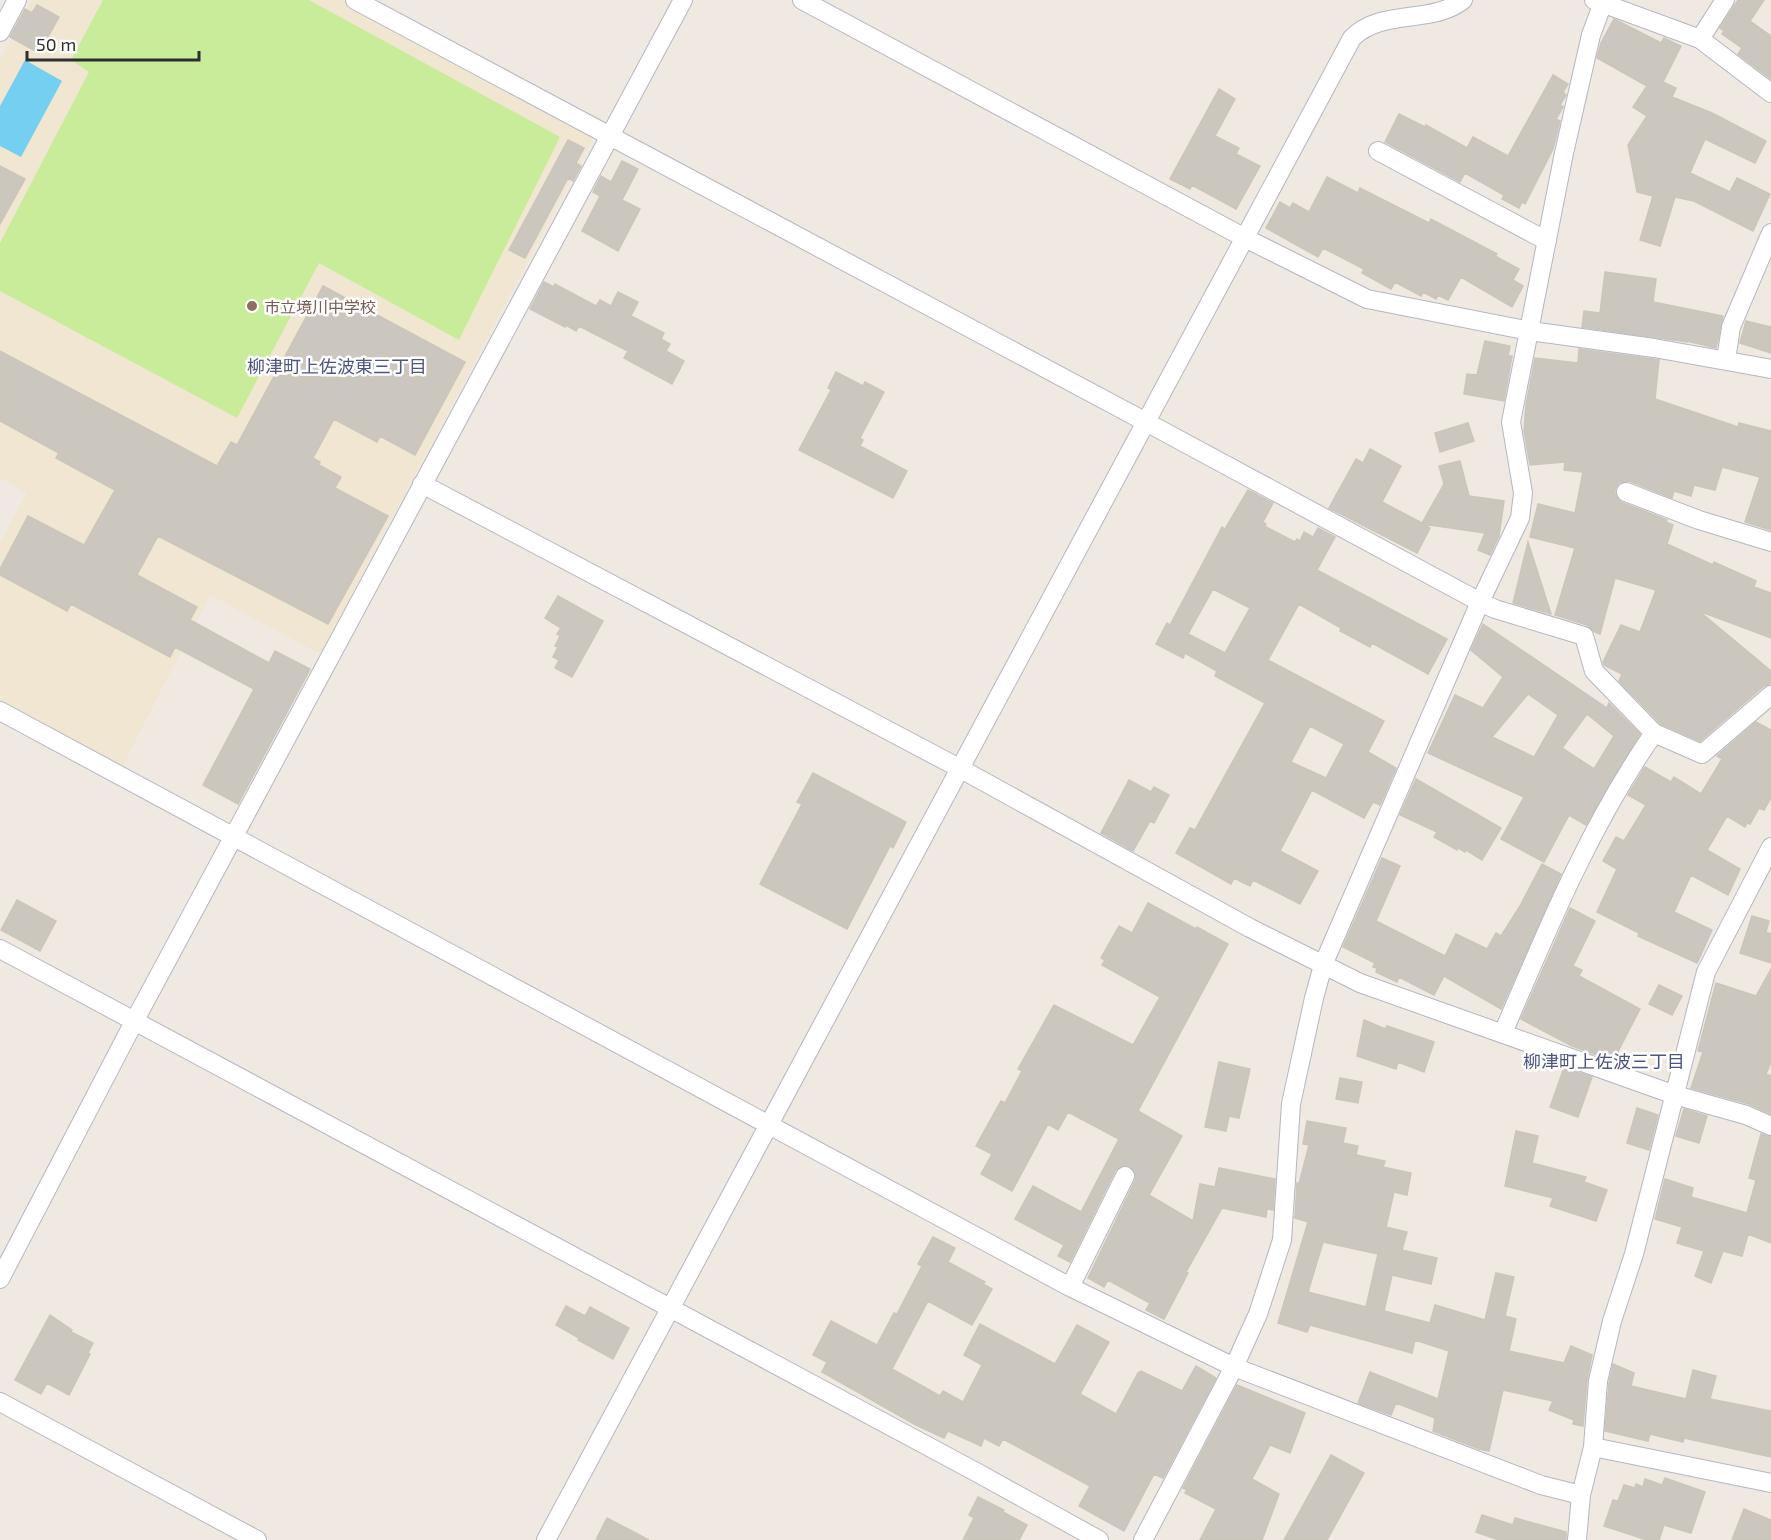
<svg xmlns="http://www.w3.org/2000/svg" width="1771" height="1540" font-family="'Exo 2','Noto Sans JP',sans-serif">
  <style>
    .education { fill: #f0e6d1 }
    .pitch { fill: #c9ec9a }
    .water { fill: #75cff0 }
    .building { fill: #cbc7bf; stroke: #cbc5ba; stroke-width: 1.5; fill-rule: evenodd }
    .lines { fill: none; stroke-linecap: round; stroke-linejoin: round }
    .street-casing { stroke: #b4b7c1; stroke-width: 20 }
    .street { stroke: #fff; stroke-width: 18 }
    .education-dot { fill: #8d6e63; stroke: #fff; stroke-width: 2 }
    .labels { text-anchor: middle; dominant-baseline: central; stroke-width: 5; stroke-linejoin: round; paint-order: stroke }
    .education-label { font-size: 16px; fill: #785e54; stroke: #fff; text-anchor: start }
    .neighbourhood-label { font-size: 18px; fill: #4d5680; stroke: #fff }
  </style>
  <rect width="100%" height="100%" fill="#efe9e1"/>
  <path class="education" d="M 32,0 L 345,0 L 595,134 L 320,654 L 210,595 L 122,767 L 0,700 L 0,543 L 27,493 L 0,478 L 0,61 Z"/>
  <path class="pitch" d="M 103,0 L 309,0 L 560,137 L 459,340 L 319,263 L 237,418 L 0,291 L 0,243 L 89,72 L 71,60 Z"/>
  <path class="water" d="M 25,60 L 62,81 L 21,157 L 0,146 L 0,106 Z"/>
  <path class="building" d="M 1738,0 L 1764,0 L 1750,21 L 1771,36 L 1771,79 L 1738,54 L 1742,48 L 1722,34 L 1724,31 L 1720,28 Z
    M 37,5 L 59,17 L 39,53 L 10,37 L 25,9 L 32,13 Z
    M 1614,19 L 1661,43 L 1664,38 L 1681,46 L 1663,82 L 1676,88 L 1672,97 L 1712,113 L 1766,141 L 1755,163 L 1705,139 L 1690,173 L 1730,192 L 1737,178 L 1770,194 L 1753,231 L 1694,201 L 1675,197 L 1660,246 L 1640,240 L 1653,196 L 1637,192 L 1628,145 L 1647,116 L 1633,107 L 1647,86 L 1597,58 L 1601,43 Z
    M 1553,75 L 1568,84 L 1563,92 L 1566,95 L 1560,105 L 1563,107 L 1556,119 L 1560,121 L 1553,149 L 1525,204 L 1522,202 L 1519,208 L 1502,199 L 1504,195 L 1465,173 L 1460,182 L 1385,142 L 1399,114 L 1425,127 L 1426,125 L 1467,148 L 1473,137 L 1508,156 Z
    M 1219,89 L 1235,99 L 1215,136 L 1239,148 L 1236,154 L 1260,166 L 1236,209 L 1192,185 L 1190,189 L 1170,179 Z
    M 568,140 L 584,148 L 576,163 L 581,166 L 573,181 L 568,178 L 525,258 L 509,250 Z
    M 622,161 L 638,169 L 622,200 L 640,209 L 618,251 L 582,231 L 600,196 L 593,192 L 601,176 L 611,182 Z
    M 0,166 L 25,179 L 0,224 Z
    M 1327,177 L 1358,193 L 1360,188 L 1429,223 L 1431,219 L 1497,254 L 1495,256 L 1519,269 L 1513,280 L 1523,286 L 1512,307 L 1461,277 L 1448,300 L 1438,295 L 1436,299 L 1423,292 L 1421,296 L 1395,282 L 1391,289 L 1362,273 L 1364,269 L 1323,248 L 1318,257 L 1266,228 L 1280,202 L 1290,208 L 1293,203 L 1309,212 Z
    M 1605,272 L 1656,279 L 1653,302 L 1723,316 L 1716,348 L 1687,341 L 1687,342 L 1582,327 L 1584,311 L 1600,313 Z
    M 544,282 L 554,287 L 555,284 L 596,306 L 600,300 L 611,306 L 618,292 L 638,302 L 631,316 L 664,333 L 661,339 L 670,344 L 666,351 L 684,361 L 672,384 L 624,358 L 628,351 L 579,326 L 576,331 L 566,325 L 565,327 L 530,309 Z
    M 323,286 L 465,362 L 415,455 L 380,436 L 377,442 L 334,419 L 313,458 L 320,462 L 319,465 L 341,477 L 335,488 L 388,516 L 328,624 L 158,536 L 137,575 L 197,607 L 190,620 L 269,663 L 275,651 L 310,669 L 238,804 L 203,785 L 254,689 L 175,647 L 170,657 L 71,604 L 67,611 L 0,575 L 0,569 L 28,516 L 84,545 L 115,490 L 56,458 L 59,453 L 0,421 L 0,351 L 217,466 L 231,442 L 237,445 Z
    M 1746,321 L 1771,327 L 1771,353 L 1740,343 Z
    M 1485,341 L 1510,346 L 1508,356 L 1512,356 L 1504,401 L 1464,394 L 1467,374 L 1477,375 Z
    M 1579,349 L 1659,360 L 1655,399 L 1738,427 L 1739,423 L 1771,431 L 1771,530 L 1745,522 L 1760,477 L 1722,467 L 1715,490 L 1694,485 L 1691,496 L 1674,491 L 1672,498 L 1629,481 L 1619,483 L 1615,489 L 1615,494 L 1621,502 L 1667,520 L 1666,522 L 1673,525 L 1667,544 L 1713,565 L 1714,562 L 1756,581 L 1754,587 L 1771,593 L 1771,638 L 1699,611 L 1771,671 L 1770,684 L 1764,686 L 1700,741 L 1661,724 L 1619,681 L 1622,674 L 1604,665 L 1603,662 L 1621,625 L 1640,632 L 1656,590 L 1615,578 L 1600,634 L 1595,632 L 1587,625 L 1555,615 L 1575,548 L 1530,537 L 1538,504 L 1575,513 L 1583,472 L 1564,470 L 1565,462 L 1530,465 L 1524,431 L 1526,405 L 1535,358 L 1578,363 Z
    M 836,372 L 863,386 L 865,382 L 884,392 L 860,438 L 863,440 L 860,446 L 907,471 L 893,498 L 799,450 L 831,390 L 828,388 Z
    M 1468,423 L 1474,441 L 1440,452 L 1435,433 Z
    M 1370,449 L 1401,466 L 1382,502 L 1422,523 L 1444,484 L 1439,466 L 1460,461 L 1469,496 L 1504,501 L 1499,536 L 1490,555 L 1478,550 L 1485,533 L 1423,524 L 1430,528 L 1417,553 L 1329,508 L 1356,459 L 1363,463 Z
    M 1248,490 L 1273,503 L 1263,522 L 1266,524 L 1264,526 L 1295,542 L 1297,539 L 1300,541 L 1304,532 L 1313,537 L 1318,528 L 1335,537 L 1317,570 L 1447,639 L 1428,674 L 1372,643 L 1370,647 L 1340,631 L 1341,628 L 1299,604 L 1268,660 L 1384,721 L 1368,752 L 1396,768 L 1380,805 L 1373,802 L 1364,818 L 1312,790 L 1280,851 L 1318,871 L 1300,904 L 1253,880 L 1250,886 L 1234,878 L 1231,884 L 1176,853 L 1190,828 L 1195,830 L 1265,703 L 1215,676 L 1217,671 L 1185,653 L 1183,658 L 1156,644 L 1167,623 L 1170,625 L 1222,527 L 1225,529 ZM 1213,589 L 1250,608 L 1225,653 L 1188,634 ZM 1310,726 L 1344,744 L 1326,778 L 1291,762 Z
    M 1528,542 L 1551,614 L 1513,603 Z
    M 558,596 L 603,621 L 572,677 L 555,668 L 559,660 L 553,657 L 558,647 L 555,646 L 560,636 L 557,634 L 561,628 L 545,618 Z
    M 1483,624 L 1607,708 L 1609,703 L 1640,734 L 1586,825 L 1569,815 L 1544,862 L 1501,839 L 1524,797 L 1428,753 L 1455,695 L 1483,708 L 1503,677 L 1471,650 ZM 1528,694 L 1558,715 L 1534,757 L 1492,737 ZM 1587,714 L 1614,736 L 1594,769 L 1562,748 Z
    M 1756,722 L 1771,730 L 1771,798 L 1764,810 L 1759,808 L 1750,824 L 1747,823 L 1745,827 L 1727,816 L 1707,850 L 1740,869 L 1728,895 L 1691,875 L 1674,912 L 1712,930 L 1697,963 L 1638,936 L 1639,933 L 1597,912 L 1617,869 L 1603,861 L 1616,837 L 1624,841 L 1646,805 L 1628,795 L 1645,767 L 1671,782 L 1674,777 L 1701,794 L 1722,759 L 1717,756 Z
    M 813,773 L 906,822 L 893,848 L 890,846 L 847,929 L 760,884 L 802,804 L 797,802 Z
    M 1416,779 L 1501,828 L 1482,860 L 1466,850 L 1465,852 L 1458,848 L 1457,850 L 1434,837 L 1437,832 L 1400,815 Z
    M 1129,780 L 1151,792 L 1154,787 L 1169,795 L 1154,823 L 1150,821 L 1133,851 L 1101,833 Z
    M 1382,858 L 1400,866 L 1376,921 L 1445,956 L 1456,934 L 1487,949 L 1496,933 L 1501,936 L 1520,906 L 1542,864 L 1561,874 L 1501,1009 L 1444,976 L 1434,995 L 1399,977 L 1397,982 L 1376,972 L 1377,968 L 1373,967 L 1375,963 L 1343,947 Z
    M 17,900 L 56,921 L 40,951 L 1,930 Z
    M 1148,903 L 1196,929 L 1197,927 L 1228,944 L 1138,1111 L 1182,1136 L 1149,1195 L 1193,1221 L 1200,1184 L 1215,1187 L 1219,1168 L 1275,1179 L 1273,1210 L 1267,1209 L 1266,1217 L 1222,1208 L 1186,1272 L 1188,1273 L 1164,1319 L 1146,1310 L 1150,1303 L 1108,1280 L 1104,1287 L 1088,1278 L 1135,1181 L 1136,1175 L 1130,1166 L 1124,1165 L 1115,1171 L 1070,1262 L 1058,1256 L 1064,1245 L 1015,1219 L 1033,1186 L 1081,1212 L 1119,1139 L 1068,1112 L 1058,1130 L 1048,1124 L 1012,1191 L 981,1174 L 992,1154 L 976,1146 L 1001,1101 L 1005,1103 L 1022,1071 L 1018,1069 L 1054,1005 L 1133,1045 L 1160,997 L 1102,965 L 1105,960 L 1101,958 L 1119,926 L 1132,933 Z
    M 1570,908 L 1595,921 L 1573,966 L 1582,970 L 1579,976 L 1640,1009 L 1613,1061 L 1600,1055 L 1599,1056 L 1572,1046 L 1521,1019 Z
    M 1752,916 L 1769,921 L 1766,932 L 1771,934 L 1771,963 L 1740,953 Z
    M 1771,969 L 1771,1062 L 1766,1074 L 1771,1076 L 1771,1114 L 1749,1104 L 1691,1088 L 1703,1052 L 1698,1051 L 1716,983 L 1756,996 Z
    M 1659,985 L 1682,996 L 1672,1015 L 1649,1004 Z
    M 1364,1020 L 1385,1029 L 1387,1026 L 1434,1042 L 1424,1072 L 1398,1062 L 1396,1069 L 1357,1056 Z
    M 1219,1062 L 1250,1069 L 1239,1118 L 1229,1116 L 1226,1131 L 1205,1127 Z
    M 1564,1068 L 1592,1077 L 1578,1117 L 1550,1107 Z
    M 1340,1078 L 1362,1082 L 1358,1103 L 1336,1099 Z
    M 1637,1108 L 1658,1115 L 1649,1150 L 1627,1143 Z
    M 1684,1109 L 1707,1116 L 1699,1143 L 1676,1136 Z
    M 1307,1121 L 1346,1128 L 1343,1143 L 1358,1146 L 1356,1155 L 1385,1161 L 1383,1167 L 1411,1173 L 1407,1195 L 1394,1192 L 1386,1227 L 1407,1232 L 1402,1250 L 1437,1258 L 1431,1284 L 1392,1275 L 1384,1311 L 1430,1323 L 1435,1305 L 1485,1320 L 1496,1273 L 1514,1277 L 1505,1316 L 1516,1319 L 1509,1351 L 1564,1363 L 1571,1346 L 1592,1355 L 1587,1380 L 1583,1426 L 1573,1424 L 1574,1420 L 1549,1410 L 1553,1401 L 1503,1390 L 1489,1451 L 1479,1449 L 1433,1431 L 1435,1418 L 1396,1403 L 1391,1415 L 1358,1403 L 1370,1372 L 1438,1399 L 1449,1351 L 1415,1340 L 1412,1353 L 1310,1325 L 1307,1332 L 1278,1323 L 1308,1222 L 1295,1218 L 1297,1183 L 1299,1184 L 1309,1145 L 1303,1144 ZM 1323,1242 L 1378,1254 L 1366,1307 L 1308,1292 Z
    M 1516,1131 L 1538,1136 L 1532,1163 L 1586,1177 L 1584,1182 L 1607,1190 L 1596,1221 L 1550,1206 L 1553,1198 L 1505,1186 Z
    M 1761,1134 L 1771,1137 L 1771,1243 L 1748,1234 L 1742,1256 L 1723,1251 L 1711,1283 L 1695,1276 L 1704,1251 L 1677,1243 L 1682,1227 L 1655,1219 L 1665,1179 L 1693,1188 L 1691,1197 L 1747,1213 L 1756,1180 L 1749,1178 Z
    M 933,1237 L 955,1248 L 948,1262 L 985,1282 L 983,1284 L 992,1289 L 972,1325 L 928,1301 L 892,1369 L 940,1396 L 943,1391 L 963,1402 L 982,1365 L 964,1355 L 980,1324 L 1055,1364 L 1077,1325 L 1109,1342 L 1080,1394 L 1116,1414 L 1138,1373 L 1141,1371 L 1182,1391 L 1196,1366 L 1216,1378 L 1163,1478 L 1154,1474 L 1124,1531 L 1079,1506 L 1090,1486 L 1033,1455 L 1003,1439 L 999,1446 L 984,1438 L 981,1446 L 948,1431 L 944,1438 L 916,1425 L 822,1372 L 827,1362 L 813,1355 L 831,1321 L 877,1345 L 894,1313 L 897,1314 L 922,1266 L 918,1264 Z
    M 566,1306 L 585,1316 L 590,1307 L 629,1328 L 613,1359 L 578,1340 L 579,1338 L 556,1325 Z
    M 50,1315 L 72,1330 L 71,1332 L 93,1343 L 88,1353 L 90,1354 L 69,1395 L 47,1383 L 41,1394 L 15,1380 Z
    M 1613,1364 L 1634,1373 L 1631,1386 L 1686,1399 L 1693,1370 L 1716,1376 L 1710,1399 L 1771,1411 L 1771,1457 L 1684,1438 L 1683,1442 L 1650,1434 L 1648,1441 L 1605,1431 L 1609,1383 Z
    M 1237,1385 L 1305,1413 L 1290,1453 L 1270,1445 L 1252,1479 L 1279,1494 L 1262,1540 L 1200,1540 L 1216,1509 L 1185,1493 L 1187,1490 L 1183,1488 Z
    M 1331,1455 L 1364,1473 L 1327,1540 L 1284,1540 Z
    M 1665,1478 L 1705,1492 L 1691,1533 L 1664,1525 L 1659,1540 L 1647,1540 L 1604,1526 L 1613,1500 L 1618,1501 L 1624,1485 L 1635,1488 L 1636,1484 L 1643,1487 L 1645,1479 L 1662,1485 Z
    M 978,1497 L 1004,1510 L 1003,1512 L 1027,1525 L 1019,1540 L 963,1540 L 974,1518 L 969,1515 Z
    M 1744,1509 L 1771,1520 L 1771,1540 L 1732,1540 Z
    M 1482,1515 L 1513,1525 L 1515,1518 L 1566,1532 L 1566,1540 L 1499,1540 L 1476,1532 Z
    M 607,1518 L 649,1540 L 596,1540 Z"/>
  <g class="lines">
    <g class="street-casing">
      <path id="street" d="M 355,0 L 1146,422 L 1480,602 L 1495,609 L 1584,636 L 1594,671 L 1654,733 L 1702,754 L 1771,695
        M 802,0 L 1245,238 L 1367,299 L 1530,331 L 1654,348 L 1771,369
        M 1594,0 L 1700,39 L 1771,93
        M 0,32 L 17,0
        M 1700,39 L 1725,0
        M 1378,151 L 1547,241
        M 1726,360 L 1731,327 L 1771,233
        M 422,484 L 961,769 L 1250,928 L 1360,983 L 1675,1095 L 1746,1115 L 1771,1126
        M 1626,492 L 1699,520 L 1771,542
        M 0,711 L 1070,1287 L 1234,1367 L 1541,1485 L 1581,1495
        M 0,949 L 976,1472 L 1099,1540
        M 1503,1033 C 1547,930 1590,825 1654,733
        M 0,1279 L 135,1020 L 683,0
        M 1070,1287 L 1125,1176
        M 0,1402 L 257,1540
        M 1593,1447 L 1771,1483
        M 546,1540 L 1352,38 C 1382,8 1431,25 1463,0
        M 1143,1540 L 1234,1367 L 1258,1314 L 1282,1240 L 1291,1104 L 1314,998 L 1323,965 L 1480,602 L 1520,518 L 1523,493 L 1511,422 L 1564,153 L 1591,35 L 1604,0
        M 1577,1540 L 1581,1495 L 1593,1447 L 1598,1381 L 1612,1321 L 1634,1254 L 1706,972 L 1771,847"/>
    </g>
    <use href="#street" class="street"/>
  </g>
  <circle class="education-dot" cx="252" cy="306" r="6"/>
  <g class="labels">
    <g class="education-label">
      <text x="264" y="306">市立境川中学校</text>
    </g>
    <g class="neighbourhood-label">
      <text x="337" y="366">柳津町上佐波東三丁目</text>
      <text x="1604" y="1061">柳津町上佐波三丁目</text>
    </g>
  </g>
  <path d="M27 51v9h172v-9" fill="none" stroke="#2e2e2e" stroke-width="3"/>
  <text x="36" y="51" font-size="18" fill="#2e2e2e" stroke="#ffffff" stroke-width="4.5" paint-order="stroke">50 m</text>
</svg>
